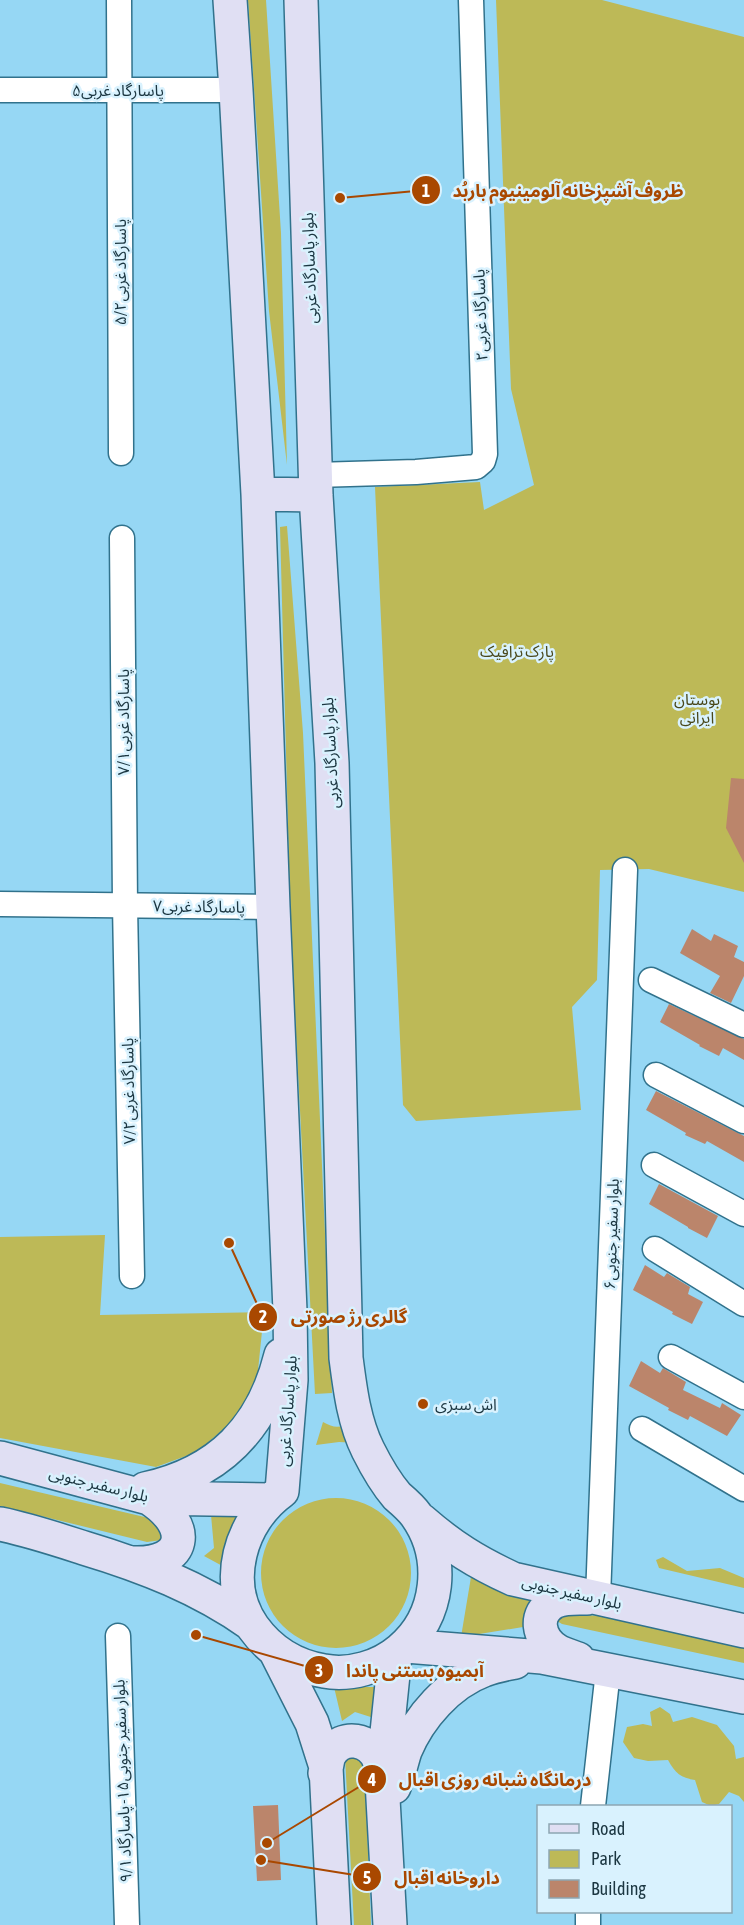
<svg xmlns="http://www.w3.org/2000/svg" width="744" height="1925" font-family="'Asap Condensed','Noto Sans Arabic',sans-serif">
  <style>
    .green { fill: #bdb957 }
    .building { fill: #bb856b }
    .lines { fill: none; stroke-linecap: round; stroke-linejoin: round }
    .minor-casing { stroke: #31728c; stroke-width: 27 }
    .secondary-casing { stroke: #31728c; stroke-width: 36 }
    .minor { stroke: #fff; stroke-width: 24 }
    .secondary { stroke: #e0dff3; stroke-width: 33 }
    .poi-dot { fill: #a94800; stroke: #d9f2fe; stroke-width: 2 }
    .labels { text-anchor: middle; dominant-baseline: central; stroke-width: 5; stroke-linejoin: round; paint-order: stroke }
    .street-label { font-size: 16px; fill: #1b3641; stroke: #d9f2fe }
    .park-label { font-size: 16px; fill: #49481b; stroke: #d9f2fe }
    .poi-label { font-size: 16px; fill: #1b3641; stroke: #d9f2fe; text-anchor: start }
    .leader { fill: none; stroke: #a94800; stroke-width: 2 }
    .callout-dot { fill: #a94800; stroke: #d9f2fe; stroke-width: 2 }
    .mark-label { font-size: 18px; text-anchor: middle; font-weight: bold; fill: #fff }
    .callout-label { font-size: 18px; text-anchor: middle; font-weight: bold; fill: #a94800; stroke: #d9f2fe; stroke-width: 5; stroke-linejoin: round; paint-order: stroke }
  </style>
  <rect width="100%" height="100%" fill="#96d7f4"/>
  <path class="green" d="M 248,0 L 266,0 L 281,233 L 287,465 L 269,311 Z
    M 496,0 L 602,0 L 744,37 L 744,892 L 649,869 L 600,870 L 597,980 L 572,1007 L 581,1110 L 416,1121 L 403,1105 L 375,487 L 480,482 L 484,510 L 534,485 L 511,389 Z
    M 287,526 L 303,733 L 332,1393 L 315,1394 L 291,940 L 280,527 Z
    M 105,1235 L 100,1315 L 264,1312 L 257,1380 L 234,1420 L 197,1452 L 156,1467 L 0,1438 L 0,1237 Z
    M 353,1421 L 358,1443 L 339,1442 L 316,1445 L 323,1422 C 335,1429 341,1428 353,1421 Z
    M 0,1483 L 153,1519 L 162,1527 L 162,1540 L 147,1542 L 0,1506 Z
    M261 1573a75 75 0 1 1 150 0a75 75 0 1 1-150 0Z
    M 211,1515 L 237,1516 L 228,1569 L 204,1556 L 214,1548 Z
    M 663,1557 L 687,1571 L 720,1568 L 744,1578 L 744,1588 L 659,1568 L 656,1560 Z
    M 472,1571 L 539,1595 L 535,1625 L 461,1637 Z
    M 560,1614 L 604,1616 L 744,1642 L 744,1663 L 562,1624 L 557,1621 Z
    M 334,1687 L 386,1687 L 377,1719 L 355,1712 L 342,1721 Z
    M 660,1707 L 670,1714 L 673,1722 L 692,1717 L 717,1725 L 734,1746 L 736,1759 L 744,1757 L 744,1802 L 739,1796 L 729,1792 L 719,1804 L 711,1806 L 702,1802 L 695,1780 C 681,1778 675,1773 668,1760 L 648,1761 L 634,1758 L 623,1742 L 627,1727 L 643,1724 L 652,1726 L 650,1712 Z
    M 345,1757 L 364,1757 L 371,1925 L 354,1925 Z"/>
  <path class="building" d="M 731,778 L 744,779 L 744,863 L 726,828 Z
    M 692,929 L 711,941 L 714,934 L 738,946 L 734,957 L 744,962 L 744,976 L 731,1003 L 710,993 L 720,976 L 680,953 Z
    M 669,1004 L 744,1039 L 744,1060 L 723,1048 L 719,1056 L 699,1046 L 700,1045 L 660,1022 Z
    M 656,1091 L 744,1136 L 744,1162 L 707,1141 L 705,1144 L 685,1135 L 686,1133 L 646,1110 Z
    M 659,1184 L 718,1216 L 707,1238 L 688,1228 L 688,1227 L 649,1204 Z
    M 645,1265 L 664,1277 L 667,1273 L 690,1287 L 688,1294 L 703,1302 L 692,1324 L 672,1314 L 673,1312 L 633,1290 Z
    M 641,1361 L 660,1373 L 663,1368 L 686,1382 L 683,1390 L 720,1408 L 722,1403 L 741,1415 L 727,1436 L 690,1416 L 688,1420 L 668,1410 L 669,1408 L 629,1386 Z
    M 278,1805 L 281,1880 L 257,1881 L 253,1806 Z"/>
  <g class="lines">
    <g class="minor-casing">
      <path id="minor" d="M 119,0 L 121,453
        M 0,90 L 236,90
        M 316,475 L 416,472 L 476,467 L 483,461 L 485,454 L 471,0
        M 122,538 L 125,905 L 132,1276
        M 0,904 L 273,907
        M 651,980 L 744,1025
        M 656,1075 L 744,1121
        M 654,1165 L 744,1214
        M 655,1249 L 744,1304
        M 671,1357 L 744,1397
        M 642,1429 L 744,1489
        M 598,1598 L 625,870
        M 118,1636 L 127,1925
        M 593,1806 L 608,1671
        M 588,1925 L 588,1912"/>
    </g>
    <g class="secondary-casing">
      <path id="secondary" d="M 230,0 L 236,90 L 258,494 L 273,907 L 290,1311 L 291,1380 L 282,1491 C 240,1521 222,1583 253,1627 C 271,1652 294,1666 324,1671 C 350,1676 380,1667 400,1650 C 440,1617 446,1557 416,1515 C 411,1508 404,1502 397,1496 C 385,1482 376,1466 368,1450 C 354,1422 350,1389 346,1358 L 332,763 L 316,495 L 301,0
        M 258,494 L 316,495
        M 0,1458 L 149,1498 L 271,1500
        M 145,1489 C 219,1473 263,1428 281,1355
        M 421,1520 C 452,1547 476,1562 513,1579 L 744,1631
        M 0,1524 C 29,1530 56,1539 84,1548 C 144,1566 200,1588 251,1624
        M 133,1563 C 187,1565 193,1526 149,1498
        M 406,1646 L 542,1657 L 744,1697
        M 276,1652 L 312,1723 L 326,1767 L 334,1925
        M 578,1659 C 570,1656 562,1654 556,1650 C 538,1638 533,1614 554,1602 C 564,1597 576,1598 587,1598
        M 325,1773 C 327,1767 327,1759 330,1754 C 342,1733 371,1739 379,1760 C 382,1766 381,1773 382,1779
        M 394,1787 C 399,1775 401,1763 405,1751 C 419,1717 449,1683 484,1670 C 494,1666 505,1664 515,1662
        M 390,1925 L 382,1781 L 395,1655"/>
    </g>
    <use href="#minor" class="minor"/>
    <use href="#secondary" class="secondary"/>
  </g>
  <circle class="poi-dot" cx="423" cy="1404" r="6"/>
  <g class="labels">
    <g class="street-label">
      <text x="118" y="90">پاسارگاد غربی۵</text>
      <text transform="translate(309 268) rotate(-92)">بلوار پاسارگاد غربی</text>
      <text transform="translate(120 272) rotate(-90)">پاسارگاد غربی۵/۲</text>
      <text transform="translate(480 315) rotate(-92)">پاسارگاد غربی۲</text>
      <text transform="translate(123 722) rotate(-90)">پاسارگاد غربی۷/۱</text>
      <text transform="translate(330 753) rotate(-93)">بلوار پاسارگاد غربی</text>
      <text transform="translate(199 906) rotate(1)">پاسارگاد غربی۷</text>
      <text transform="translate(128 1091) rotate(-91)">پاسارگاد غربی۷/۲</text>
      <text transform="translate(611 1234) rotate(-88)">بلوار سفیر جنوبی۶</text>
      <text transform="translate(287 1411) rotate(-86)">بلوار پاسارگاد غربی</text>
      <text transform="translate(99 1484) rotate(14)">بلوار سفیر جنوبی</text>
      <text transform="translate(572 1592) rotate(13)">بلوار سفیر جنوبی</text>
      <text transform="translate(122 1781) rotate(-92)">بلوار سفیر جنوبی۱۵- پاسارگاد ۹/۱</text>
    </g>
    <g class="park-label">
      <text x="517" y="651">پارک ترافیک</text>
      <text x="697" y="699">بوستان<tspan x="697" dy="18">ایرانی</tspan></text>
    </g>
    <g class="poi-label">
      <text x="435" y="1404">اش سبزی</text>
    </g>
  </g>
  <path class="leader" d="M340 198L426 190M229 1243L263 1317M196 1635L319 1670M267 1843L372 1779M261 1860L367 1877"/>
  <g class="callout-dot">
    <circle cx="340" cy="198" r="6"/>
    <circle cx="229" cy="1243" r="6"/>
    <circle cx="196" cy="1635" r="6"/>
    <circle cx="267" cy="1843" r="6"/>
    <circle cx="261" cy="1860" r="6"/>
    <circle cx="426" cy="190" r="15"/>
    <circle cx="263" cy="1317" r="15"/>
    <circle cx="319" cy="1670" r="15"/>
    <circle cx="372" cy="1779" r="15"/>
    <circle cx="367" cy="1877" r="15"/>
  </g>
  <g class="mark-label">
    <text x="426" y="197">1</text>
    <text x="263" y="1323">2</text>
    <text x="319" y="1677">3</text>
    <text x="372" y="1786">4</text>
    <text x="367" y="1884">5</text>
  </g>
  <g class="callout-label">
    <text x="568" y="197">ظروف آشپزخانه آلومینیوم باربُد</text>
    <text x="349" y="1323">گالری رژ صورتی</text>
    <text x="415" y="1677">آبمیوه بستنی پاندا</text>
    <text x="495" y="1786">درمانگاه شبانه روزی اقبال</text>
    <text x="447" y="1884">داروخانه اقبال</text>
  </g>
  <rect x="537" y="1805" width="195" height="108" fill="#d9f2fe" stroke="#8da7b2" stroke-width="1.5"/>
  <rect x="549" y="1824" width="30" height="9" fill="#e0dff3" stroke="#8da7b2" stroke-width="1.5"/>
  <text x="591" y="1835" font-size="18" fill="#1b3641">Road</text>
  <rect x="549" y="1850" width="30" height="18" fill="#bdb957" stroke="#8da7b2" stroke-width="1.5"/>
  <text x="591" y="1865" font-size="18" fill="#1b3641">Park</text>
  <rect x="549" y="1880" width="30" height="18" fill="#bb856b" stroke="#8da7b2" stroke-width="1.5"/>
  <text x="591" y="1895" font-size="18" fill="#1b3641">Building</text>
</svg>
